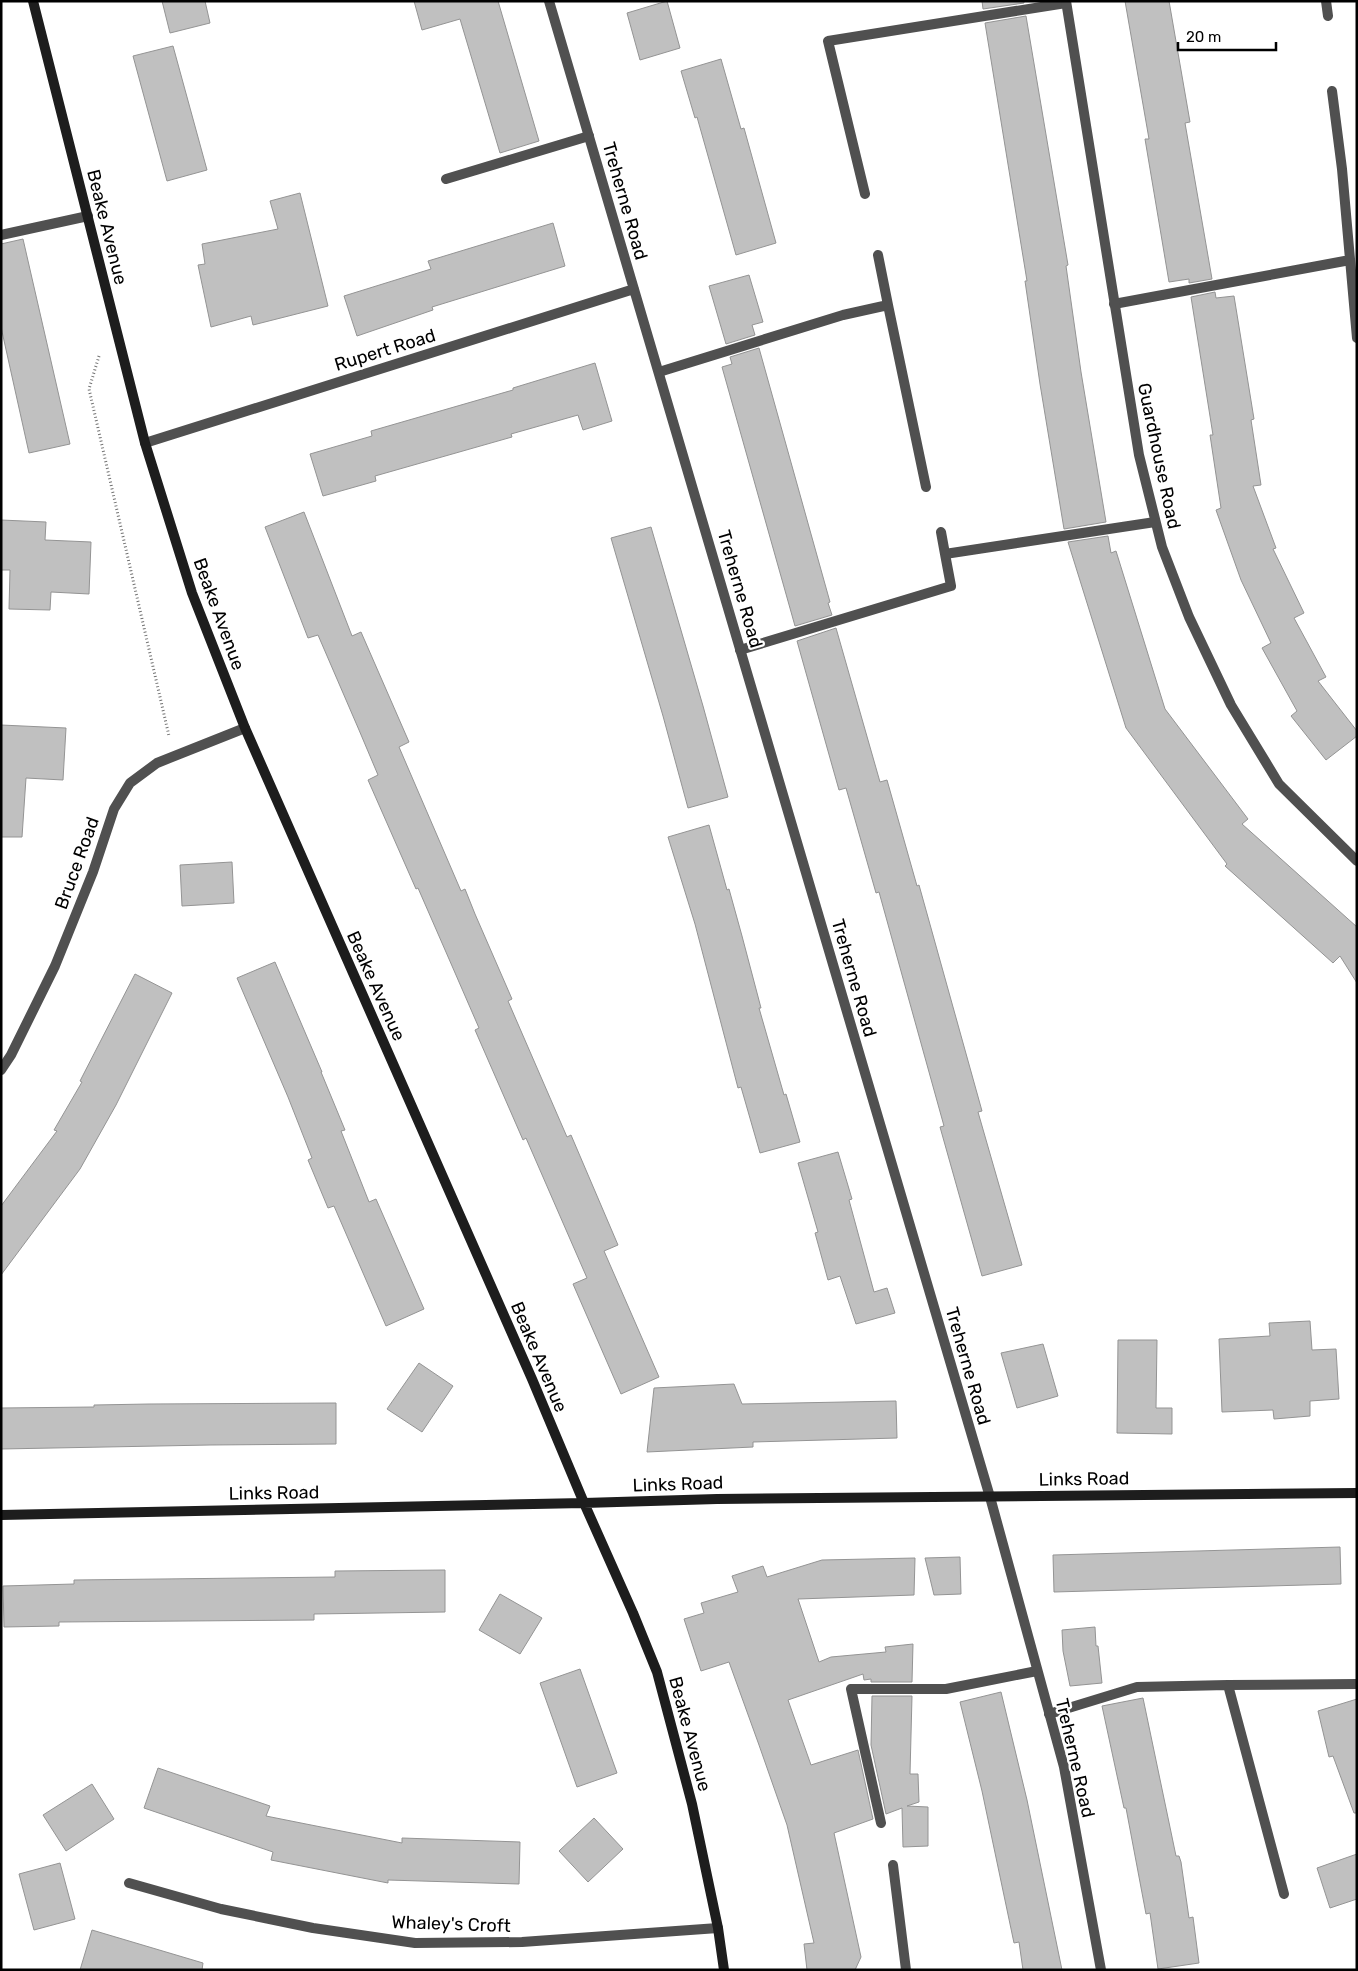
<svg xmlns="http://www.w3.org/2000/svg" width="1358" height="1971" font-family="Rubik,sans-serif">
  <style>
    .building { fill: #c0c0c0; stroke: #949494 }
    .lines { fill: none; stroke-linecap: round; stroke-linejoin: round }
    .path { stroke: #727272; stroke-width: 3; stroke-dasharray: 1 2.5; stroke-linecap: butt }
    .lane { stroke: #505050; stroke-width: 10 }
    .street { stroke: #505050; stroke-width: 10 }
    .secondary { stroke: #1d1d1d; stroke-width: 10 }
    .labels { text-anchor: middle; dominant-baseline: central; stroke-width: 4.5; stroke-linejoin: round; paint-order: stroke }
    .street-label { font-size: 18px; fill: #000; stroke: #fff }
  </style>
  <rect width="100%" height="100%" fill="#fff"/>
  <path class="building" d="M 162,1 L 205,1 L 210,23 L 170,33 Z
    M 414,1 L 498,1 L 539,141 L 500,153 L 460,19 L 422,30 Z
    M 667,1 L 680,48 L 640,60 L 627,13 Z
    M 982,1 L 1024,1 L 1024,3 L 983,9 Z
    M 1125,1 L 1169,1 L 1190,122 L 1185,123 L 1212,279 L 1189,283 L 1189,279 L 1169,282 L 1145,139 L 1149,139 Z
    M 1026,16 L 1068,265 L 1066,266 L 1081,372 L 1106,522 L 1064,529 L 1040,384 L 1025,281 L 1027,281 L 985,23 Z
    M 173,46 L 207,170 L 167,181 L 133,56 Z
    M 721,59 L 741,129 L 744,128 L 776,243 L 736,255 L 697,117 L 695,118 L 681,71 Z
    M 300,193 L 328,306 L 253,325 L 251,316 L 211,327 L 198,265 L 205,264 L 202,244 L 278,229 L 270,201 Z
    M 553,223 L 565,266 L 432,307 L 433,310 L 357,336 L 344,296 L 431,269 L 428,261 Z
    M 23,239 L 70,444 L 29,453 L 1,327 L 1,244 Z
    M 749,275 L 763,322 L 752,325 L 755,335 L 726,344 L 709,286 Z
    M 1215,292 L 1216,298 L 1234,296 L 1254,419 L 1251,420 L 1261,485 L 1253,486 L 1276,548 L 1273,549 L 1304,613 L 1294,618 L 1326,677 L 1318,681 L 1357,731 L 1357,736 L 1326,760 L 1291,716 L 1297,711 L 1262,648 L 1271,643 L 1241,580 L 1216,510 L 1221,508 L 1210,435 L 1213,435 L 1191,297 Z
    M 759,348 L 830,602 L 828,603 L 832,615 L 795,626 L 722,367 L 732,364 L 730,357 Z
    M 595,363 L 612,421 L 583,430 L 578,415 L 511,434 L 512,437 L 375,476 L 376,481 L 323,496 L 310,454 L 372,436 L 371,431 L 513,390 L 513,388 Z
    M 304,512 L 352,636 L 361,632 L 409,742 L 399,747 L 461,891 L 465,889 L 475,914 L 512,999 L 508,1001 L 567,1137 L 571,1135 L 618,1245 L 604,1251 L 659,1377 L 621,1394 L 573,1284 L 587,1278 L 526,1138 L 523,1140 L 475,1030 L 479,1028 L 449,959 L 418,888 L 416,889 L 368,780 L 378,775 L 359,730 L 318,635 L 308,638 L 265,527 Z
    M 1,520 L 46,522 L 45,540 L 91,542 L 89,594 L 51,592 L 50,610 L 9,609 L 10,570 L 1,570 Z
    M 651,527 L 703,706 L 728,797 L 688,808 L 663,716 L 611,538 Z
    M 1108,536 L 1111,553 L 1116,551 L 1165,709 L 1248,819 L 1242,824 L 1357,927 L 1357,983 L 1340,956 L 1333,963 L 1225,866 L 1227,864 L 1126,728 L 1068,542 Z
    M 836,628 L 880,782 L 887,780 L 917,886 L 919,885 L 982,1111 L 978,1112 L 1022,1265 L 982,1276 L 940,1127 L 944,1126 L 879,892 L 876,893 L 846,788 L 839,790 L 797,641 Z
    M 1,725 L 66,728 L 63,780 L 26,778 L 22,837 L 1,837 Z
    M 709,825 L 727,890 L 729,889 L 742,936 L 761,1008 L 759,1008 L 784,1095 L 786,1094 L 800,1142 L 760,1153 L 741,1087 L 738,1088 L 695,924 L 668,837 Z
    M 232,862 L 234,903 L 182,906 L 180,865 Z
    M 275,962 L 322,1072 L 321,1072 L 345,1130 L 341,1131 L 369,1202 L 376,1199 L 424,1309 L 386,1326 L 334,1206 L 328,1208 L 308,1160 L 312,1158 L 288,1097 L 237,978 Z
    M 135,974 L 172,993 L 116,1105 L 80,1169 L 1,1275 L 1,1206 L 57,1131 L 54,1130 L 82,1082 L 80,1081 Z
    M 838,1152 L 852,1199 L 849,1200 L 874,1292 L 887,1288 L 895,1313 L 856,1324 L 840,1276 L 828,1280 L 815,1233 L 818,1232 L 798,1163 Z
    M 1310,1321 L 1312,1350 L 1336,1349 L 1339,1399 L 1310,1401 L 1310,1416 L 1274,1419 L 1273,1410 L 1222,1412 L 1219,1339 L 1270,1336 L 1269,1323 Z
    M 1118,1340 L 1157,1340 L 1156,1408 L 1172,1408 L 1172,1434 L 1117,1433 Z
    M 1043,1344 L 1058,1396 L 1017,1408 L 1001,1353 Z
    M 419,1363 L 453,1386 L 422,1432 L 387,1409 Z
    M 734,1384 L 742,1404 L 896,1401 L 897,1438 L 753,1442 L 753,1447 L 647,1452 L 654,1388 Z
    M 336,1403 L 336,1444 L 210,1445 L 1,1449 L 1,1408 L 94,1407 L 94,1405 L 149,1404 Z
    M 1340,1547 L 1341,1584 L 1054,1592 L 1053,1555 Z
    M 960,1557 L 961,1594 L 934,1595 L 925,1558 Z
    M 915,1558 L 914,1595 L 798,1599 L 819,1662 L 831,1657 L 886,1652 L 885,1647 L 913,1644 L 912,1682 L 871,1682 L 871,1679 L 864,1680 L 863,1674 L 788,1700 L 811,1765 L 858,1750 L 873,1819 L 834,1833 L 861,1957 L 855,1970 L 807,1970 L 804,1944 L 814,1943 L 787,1825 L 759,1745 L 729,1662 L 701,1671 L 684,1619 L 704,1613 L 701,1603 L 738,1592 L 732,1576 L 763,1566 L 767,1577 L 822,1560 Z
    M 445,1570 L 445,1612 L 314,1614 L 314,1620 L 59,1622 L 59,1626 L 4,1627 L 3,1586 L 74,1584 L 74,1580 L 335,1577 L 335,1571 Z
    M 500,1594 L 542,1618 L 520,1654 L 479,1630 Z
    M 1095,1627 L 1096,1646 L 1098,1646 L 1102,1683 L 1070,1686 L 1063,1651 L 1062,1630 Z
    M 580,1669 L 617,1773 L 577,1787 L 540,1683 Z
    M 1001,1692 L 1027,1800 L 1062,1970 L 1023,1970 L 1019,1942 L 1014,1943 L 982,1791 L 960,1702 Z
    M 872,1696 L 912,1696 L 910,1774 L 918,1774 L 919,1802 L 907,1806 L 928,1807 L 928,1846 L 903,1847 L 902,1808 L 886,1814 L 871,1745 Z
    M 1143,1698 L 1176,1856 L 1179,1856 L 1181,1862 L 1189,1918 L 1193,1917 L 1199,1963 L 1158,1969 L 1150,1913 L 1146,1914 L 1126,1808 L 1124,1808 L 1102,1706 Z
    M 1357,1699 L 1357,1813 L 1354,1813 L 1333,1756 L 1329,1757 L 1318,1711 Z
    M 158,1768 L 270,1806 L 266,1816 L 306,1824 L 402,1843 L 402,1838 L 520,1842 L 519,1884 L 388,1880 L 388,1883 L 271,1860 L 273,1852 L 144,1808 Z
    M 92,1784 L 114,1819 L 66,1851 L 43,1815 Z
    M 594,1818 L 623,1849 L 588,1882 L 559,1851 Z
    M 1357,1854 L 1357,1899 L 1330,1908 L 1317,1868 Z
    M 60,1863 L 75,1919 L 34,1930 L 19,1874 Z
    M 92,1930 L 203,1963 L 202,1970 L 80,1970 Z"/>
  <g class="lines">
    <path class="path" d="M 99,356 L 89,389 L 169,736"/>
    <path class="lane" d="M 1326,1 L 1328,16
      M 1332,91 L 1342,169 L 1357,338
      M 446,179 L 589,136
      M 865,194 L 828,41 L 1066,3
      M 1,235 L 88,216
      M 878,255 L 888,305
      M 1114,304 L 1350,260
      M 659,372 L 843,315 L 888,305 L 926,487
      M 941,532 L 945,554 L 1155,522
      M 740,650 L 951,586 L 945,554
      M 1228,1685 L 1357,1684
      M 1049,1714 L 1137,1687 L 1228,1685 L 1284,1894
      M 881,1823 L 851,1689 L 946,1689 L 1037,1671
      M 893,1865 L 906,1970"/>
    <path class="street" d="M 549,1 L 990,1497 L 1064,1767 L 1101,1970
      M 1066,1 L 1139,455 L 1162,547 L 1189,617 L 1231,705 L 1279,784 L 1357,861
      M 145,443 L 634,289
      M 1,1070 L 11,1055 L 55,966 L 93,872 L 114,809 L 130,783 L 157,763 L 245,728
      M 129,1883 L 221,1909 L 313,1928 L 415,1943 L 522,1942 L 718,1928"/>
    <path class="secondary" d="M 33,1 L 145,443 L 192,593 L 245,728 L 532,1379 L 584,1503 L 633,1613 L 657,1672 L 692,1804 L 718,1928 L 724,1970
      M 1,1515 L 584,1503 L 717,1499 L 1357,1493"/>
  </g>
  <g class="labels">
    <g class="street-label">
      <text transform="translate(625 201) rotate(74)">Treherne Road</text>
      <text transform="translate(107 227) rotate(76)">Beake Avenue</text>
      <text transform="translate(385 350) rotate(-17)">Rupert Road</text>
      <text transform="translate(1159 456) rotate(78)">Guardhouse Road</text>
      <text transform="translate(740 589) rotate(74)">Treherne Road</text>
      <text transform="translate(219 614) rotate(70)">Beake Avenue</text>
      <text transform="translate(77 863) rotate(-70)">Bruce Road</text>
      <text transform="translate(854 978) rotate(74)">Treherne Road</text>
      <text transform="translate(376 986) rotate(66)">Beake Avenue</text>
      <text transform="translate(539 1357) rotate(67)">Beake Avenue</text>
      <text transform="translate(968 1366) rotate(74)">Treherne Road</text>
      <text transform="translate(1084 1479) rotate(-1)">Links Road</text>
      <text transform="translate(678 1484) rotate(-2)">Links Road</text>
      <text transform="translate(274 1493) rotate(-1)">Links Road</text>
      <text transform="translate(690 1734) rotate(75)">Beake Avenue</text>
      <text transform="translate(1075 1758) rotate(77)">Treherne Road</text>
      <text transform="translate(451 1924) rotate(2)">Whaley's Croft</text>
    </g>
  </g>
  <rect width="1358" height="1971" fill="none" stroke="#000000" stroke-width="5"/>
  <path d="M1178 42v8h98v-8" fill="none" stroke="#000000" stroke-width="2.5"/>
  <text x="1186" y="42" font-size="15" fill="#000000" stroke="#ffffff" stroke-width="4" paint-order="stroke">20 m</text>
</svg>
